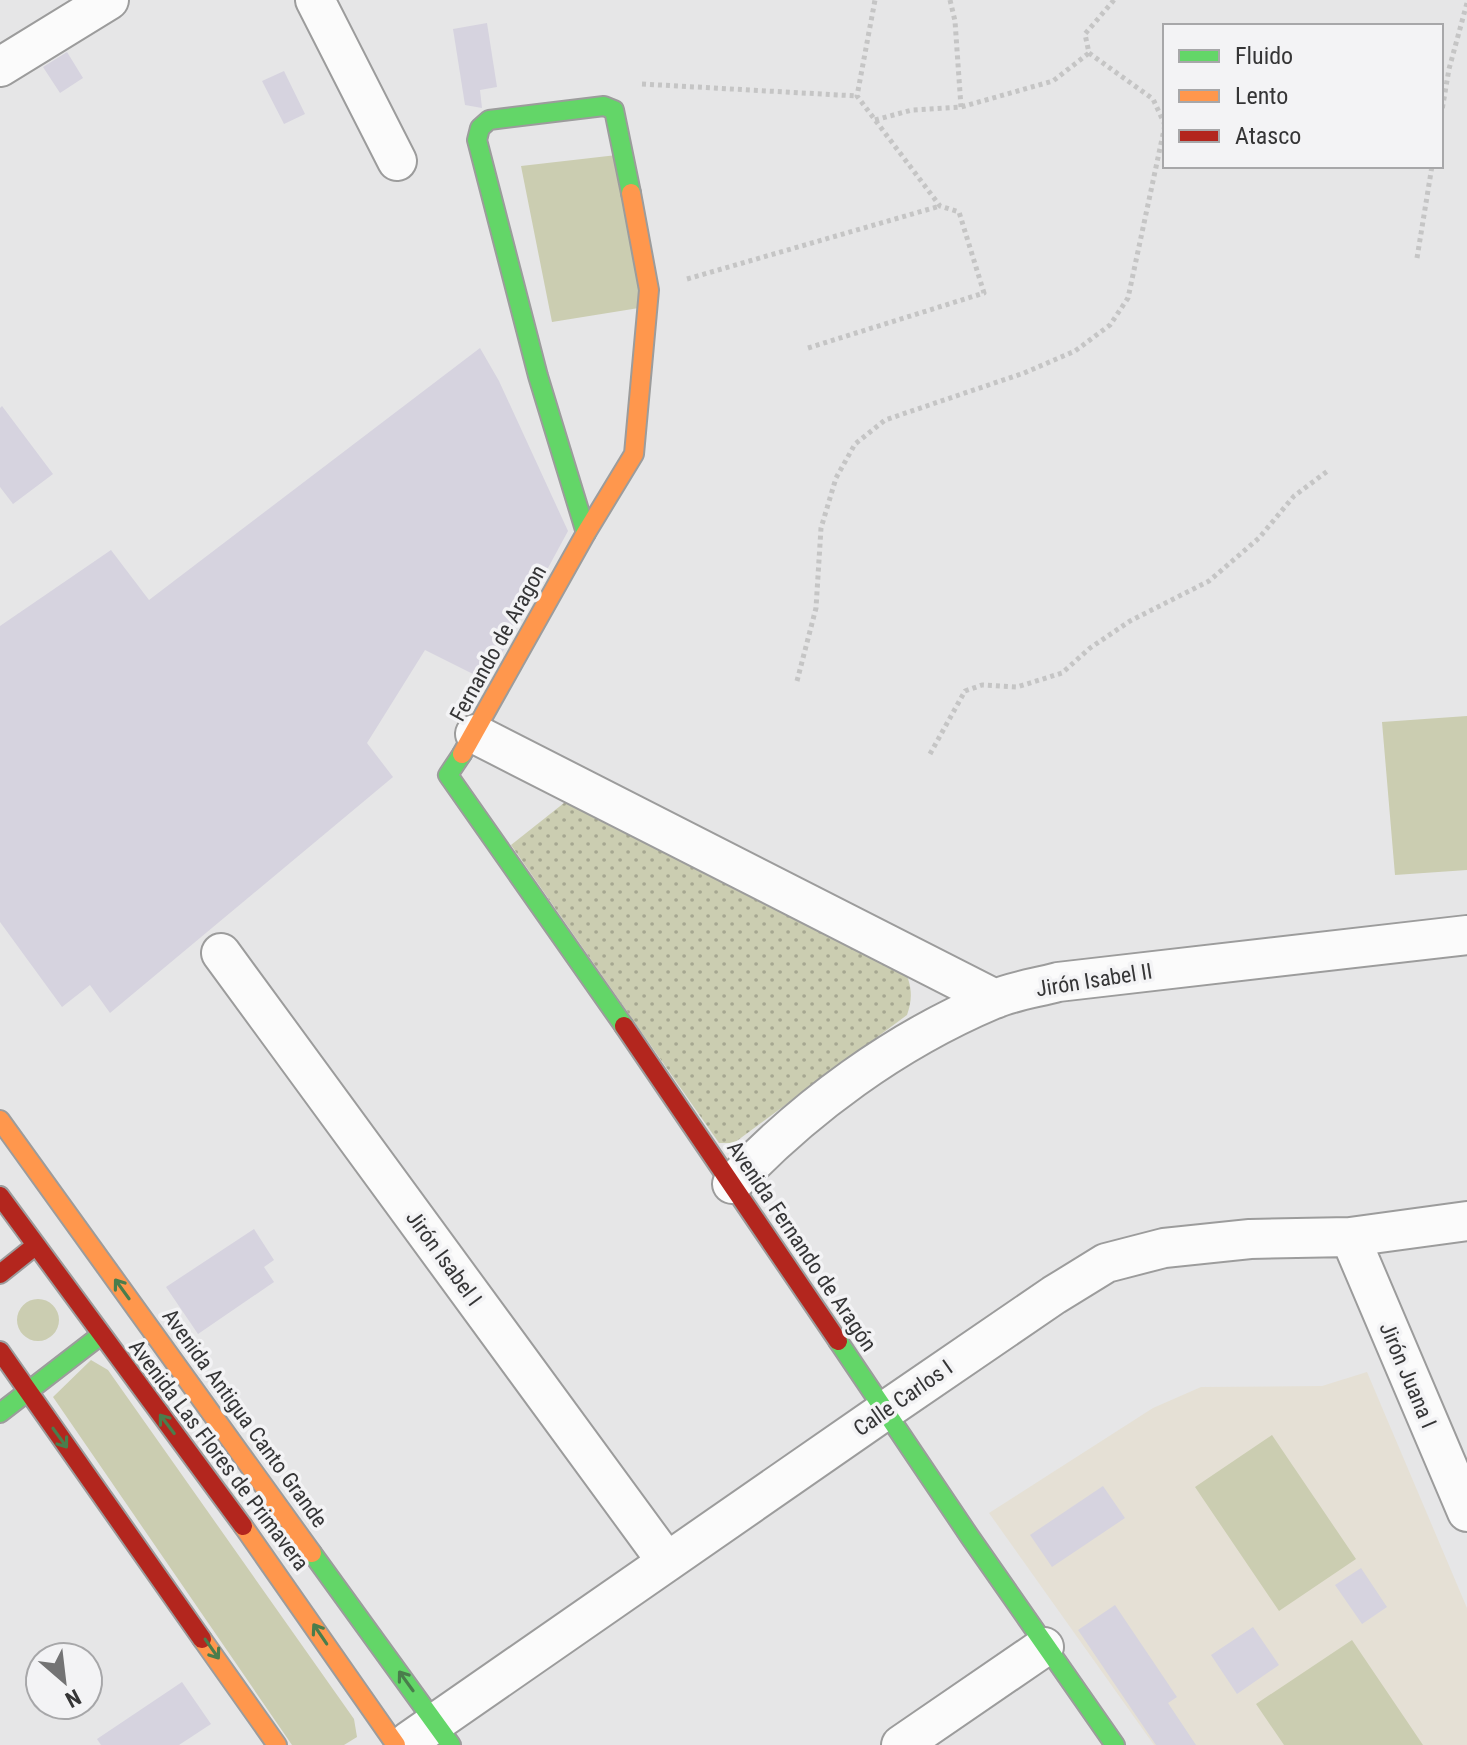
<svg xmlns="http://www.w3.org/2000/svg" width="1467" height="1745" font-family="'Roboto Condensed',sans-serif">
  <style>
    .education { fill: #e5e0d5 }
    .grass { fill: #cbcdb1 }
    .park { fill: url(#park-dots) }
    .building { fill: #d6d3df }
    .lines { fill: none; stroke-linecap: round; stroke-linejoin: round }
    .street-casing { stroke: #9c9c9c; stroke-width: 42 }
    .fast-casing { stroke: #9c9c9c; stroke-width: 22 }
    .slow-casing { stroke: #9c9c9c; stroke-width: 22 }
    .jam-casing { stroke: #9c9c9c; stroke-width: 22 }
    .path { stroke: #c5c5c5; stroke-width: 5; stroke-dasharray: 4 4; stroke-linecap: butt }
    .street { stroke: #fbfbfb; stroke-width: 38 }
    .fast { stroke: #63d668; stroke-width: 18 }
    .slow { stroke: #ff974d; stroke-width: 18 }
    .jam { stroke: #b3261e; stroke-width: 18 }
    .oneway { stroke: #4a7d4c }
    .labels { text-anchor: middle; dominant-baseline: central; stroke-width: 7; stroke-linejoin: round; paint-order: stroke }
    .street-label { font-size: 22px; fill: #353536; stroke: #f3f3f5 }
  </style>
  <defs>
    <pattern id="park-dots" width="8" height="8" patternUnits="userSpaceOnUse" patternTransform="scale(2)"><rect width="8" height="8" fill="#cbcdb1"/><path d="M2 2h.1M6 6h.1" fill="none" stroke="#a6a791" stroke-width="1.8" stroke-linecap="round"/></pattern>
  </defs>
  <rect width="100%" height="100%" fill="#e6e6e7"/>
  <path class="education" d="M 1367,1372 L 1467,1608 L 1467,1745 L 1154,1745 L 989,1513 L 1153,1408 L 1201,1387 L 1322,1386 Z"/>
  <path class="grass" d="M 617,155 L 645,307 L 552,322 L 521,166 Z
    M 1467,716 L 1467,870 L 1395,875 L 1382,722 Z
    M17 1320a21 21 0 1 1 42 0a21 21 0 1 1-42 0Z
    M 91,1360 L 108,1370 L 354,1719 L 357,1737 L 344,1745 L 292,1745 L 53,1397 Z
    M 1272,1435 L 1356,1559 L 1279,1611 L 1195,1487 Z
    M 1352,1640 L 1423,1745 L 1284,1745 L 1256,1704 Z"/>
  <path class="park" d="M 569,799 L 904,969 C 912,986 913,998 907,1015 L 734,1143 L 719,1143 L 511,845 Z"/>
  <path class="building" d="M 487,23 L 497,87 L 480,90 L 482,108 L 465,105 L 453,29 Z
    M 67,52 L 83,78 L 60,93 L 43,67 Z
    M 284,71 L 305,114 L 284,124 L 262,81 Z
    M 480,348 L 499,381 L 568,531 L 487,681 L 425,650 L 367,743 L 393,777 L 110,1013 L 90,985 L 62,1007 L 0,922 L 0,626 L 111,550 L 149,600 Z
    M 2,406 L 53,474 L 13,504 L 0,487 L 0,408 Z
    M 254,1229 L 274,1260 L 264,1267 L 274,1282 L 198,1334 L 166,1287 Z
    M 1103,1486 L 1125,1518 L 1052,1567 L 1030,1535 Z
    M 1361,1568 L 1387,1607 L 1362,1624 L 1335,1585 Z
    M 1115,1605 L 1177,1697 L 1168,1703 L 1196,1745 L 1156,1745 L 1078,1630 Z
    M 1253,1627 L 1279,1665 L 1237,1694 L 1211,1655 Z
    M 182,1682 L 211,1724 L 179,1745 L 101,1745 L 97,1739 Z"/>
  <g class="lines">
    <g class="street-casing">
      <path id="street" d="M 315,0 L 397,161
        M 0,67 L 109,0
        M 475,734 L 995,999
        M 221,953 L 667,1562
        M 732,1184 C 805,1107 895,1041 992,1000 C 1013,991 1036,988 1058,982 L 1467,935
        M 1350,1237 L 1467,1512
        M 409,1741 L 883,1412 L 1054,1295 L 1106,1263 L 1164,1248 L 1250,1239 L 1350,1237 L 1467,1221
        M 901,1745 L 1044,1647"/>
    </g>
    <g class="fast-casing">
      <path id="fast" d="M 586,533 L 538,376 L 477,140 L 480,128 L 489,120 L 604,106 L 614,110 L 631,193
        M 462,754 L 448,775 L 624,1026
        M 838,1341 L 970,1537 L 1115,1745
        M 0,1413 L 101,1335
        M 312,1553 L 451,1745"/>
    </g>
    <g class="slow-casing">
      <path id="slow" d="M 462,754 L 586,533 L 634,454 L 649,290 L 631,193
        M 0,1120 L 312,1553
        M 243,1526 L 396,1745
        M 202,1639 L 277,1745"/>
    </g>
    <g class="jam-casing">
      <path id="jam" d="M 624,1026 L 838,1341
        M 0,1196 L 243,1526
        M 0,1274 L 35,1246
        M 0,1351 L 202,1639"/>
    </g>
    <path class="path" d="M 950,0 L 955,21 L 961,107
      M 1114,0 L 1085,34 L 1089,53 L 1153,99 L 1165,125
      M 642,84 L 857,96
      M 1441,116 L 1449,69 L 1467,3
      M 875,120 L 912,110 L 961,107 L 1053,81 L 1089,53
      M 1417,258 L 1432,166
      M 687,279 L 940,206
      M 808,348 L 984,293 L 959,212 L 940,206 L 857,96 L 875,0
      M 797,681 L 816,608 L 821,528 L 836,478 L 855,444 L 885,420 L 1024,373 L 1075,351 L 1110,325 L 1128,298 L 1165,125
      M 930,754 L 965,691 L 982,685 L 1017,687 L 1062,673 L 1090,648 L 1130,621 L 1209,581 L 1259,538 L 1294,496 L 1329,470"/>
    <use href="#street" class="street"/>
    <use href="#fast" class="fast"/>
    <use href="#slow" class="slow"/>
    <use href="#jam" class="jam"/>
  </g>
  <defs><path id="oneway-shaft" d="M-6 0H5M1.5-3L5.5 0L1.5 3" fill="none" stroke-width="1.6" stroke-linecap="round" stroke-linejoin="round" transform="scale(2)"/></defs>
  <g class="oneway">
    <use href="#oneway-shaft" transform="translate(122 1289) rotate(-126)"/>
    <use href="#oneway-shaft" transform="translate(167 1424) rotate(-127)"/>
    <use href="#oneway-shaft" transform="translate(60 1438) rotate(54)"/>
    <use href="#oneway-shaft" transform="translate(320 1634) rotate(-124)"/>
    <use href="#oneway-shaft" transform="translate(212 1649) rotate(55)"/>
    <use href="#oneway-shaft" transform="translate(406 1681) rotate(-126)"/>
  </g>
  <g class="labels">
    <g class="street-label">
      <text transform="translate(498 643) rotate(-61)">Fernando de Aragon</text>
      <text transform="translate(1094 980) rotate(-9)">Jirón Isabel II</text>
      <text transform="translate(802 1246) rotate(56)">Avenida Fernando de Aragón</text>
      <text transform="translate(444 1258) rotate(54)">Jirón Isabel I</text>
      <text transform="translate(1408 1375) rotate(67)">Jirón Juana I</text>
      <text transform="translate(903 1398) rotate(-35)">Calle Carlos I</text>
      <text transform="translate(245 1418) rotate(54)">Avenida Antigua Canto Grande</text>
      <text transform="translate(219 1455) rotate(53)">Avenida Las Flores de Primavera</text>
    </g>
  </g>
  <rect x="1163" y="24" width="280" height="144" fill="#f3f3f5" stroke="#a7a7a9" stroke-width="2"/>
  <rect x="1179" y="50" width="40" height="12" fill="#63d668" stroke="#a7a7a9" stroke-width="2"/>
  <text x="1235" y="64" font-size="24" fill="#353536">Fluido</text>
  <rect x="1179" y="90" width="40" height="12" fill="#ff974d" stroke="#a7a7a9" stroke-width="2"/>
  <text x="1235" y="104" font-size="24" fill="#353536">Lento</text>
  <rect x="1179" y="130" width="40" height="12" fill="#b3261e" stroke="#a7a7a9" stroke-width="2"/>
  <text x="1235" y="144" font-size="24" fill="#353536">Atasco</text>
  <g transform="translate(64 1681) rotate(152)"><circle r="38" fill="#f3f3f5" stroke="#a7a7a9" stroke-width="2"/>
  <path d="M0-6L14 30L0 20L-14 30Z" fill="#737374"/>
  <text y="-12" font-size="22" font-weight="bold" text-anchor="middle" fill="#353536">N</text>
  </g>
</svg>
